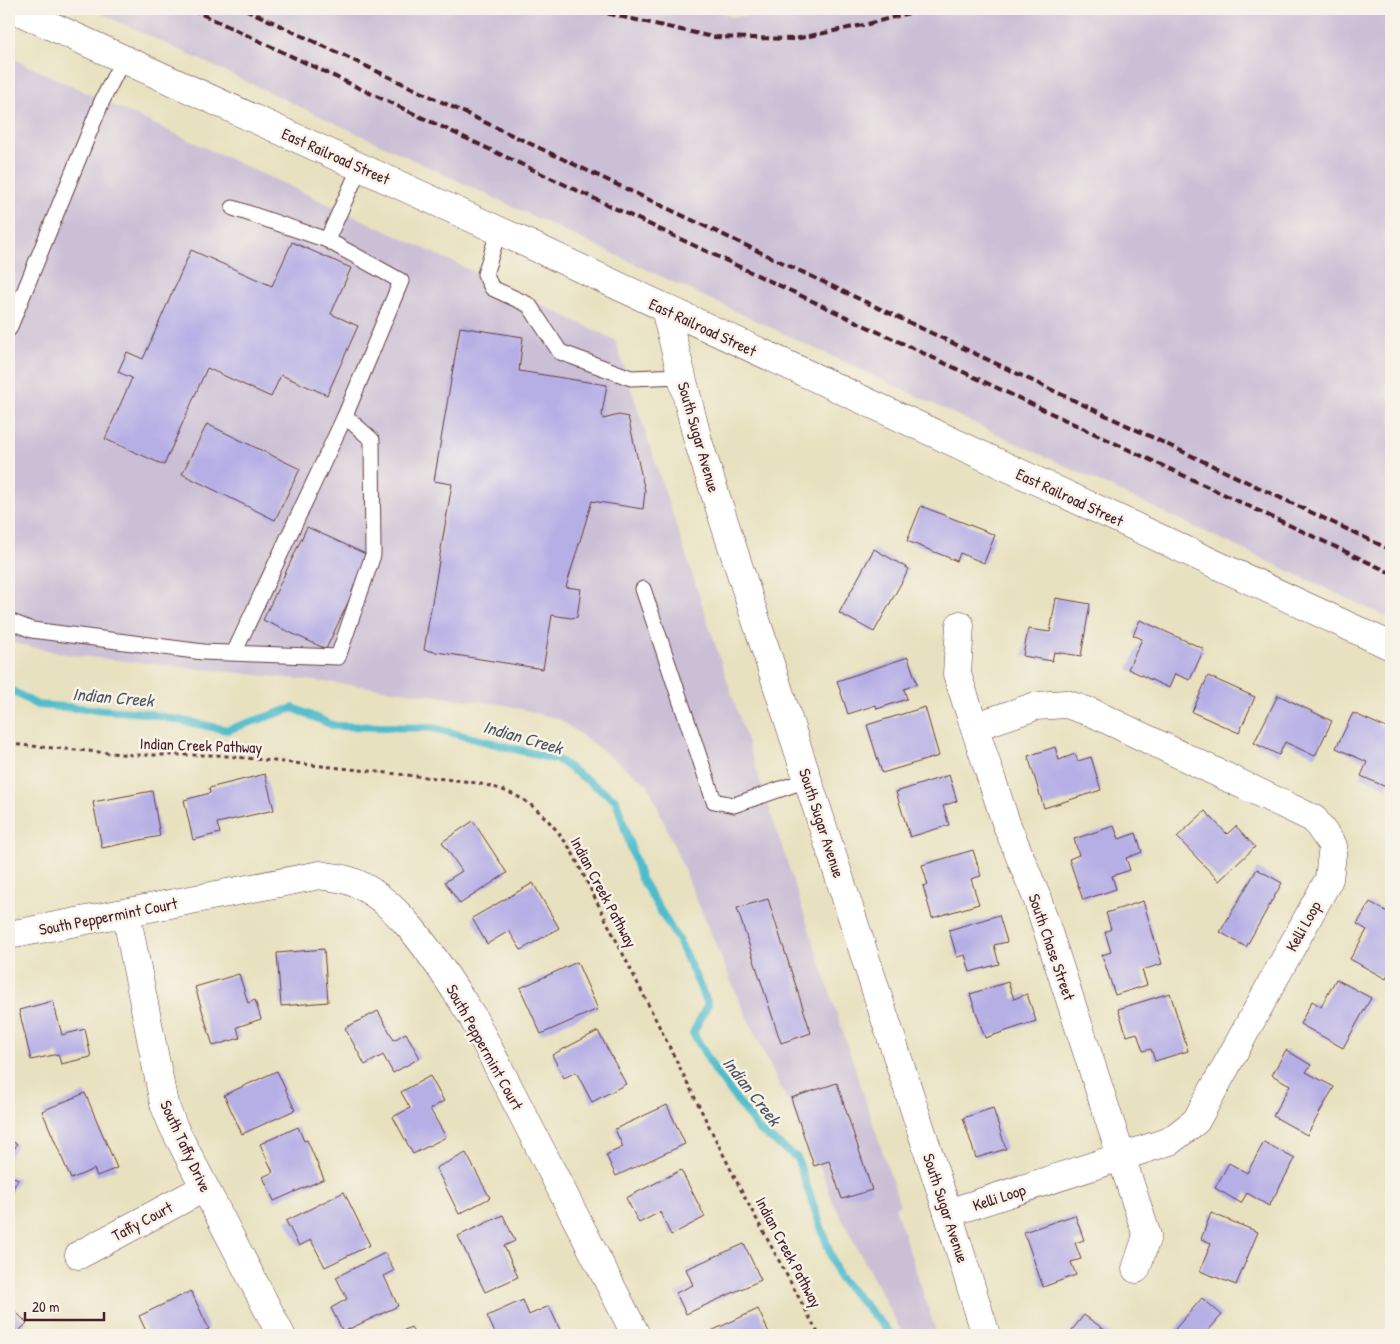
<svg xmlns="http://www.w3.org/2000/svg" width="1400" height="1344" font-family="'Patrick Hand',sans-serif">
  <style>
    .industrial { fill: #cbbfd5 }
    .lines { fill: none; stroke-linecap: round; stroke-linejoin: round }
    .stream { stroke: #50bccc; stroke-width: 8 }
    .building { fill: #b6afe6 }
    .lane-casing { stroke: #623c41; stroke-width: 17 }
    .street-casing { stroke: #623c41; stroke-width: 29 }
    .secondary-casing { stroke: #623c41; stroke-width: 29 }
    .path { stroke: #623c41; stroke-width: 3; stroke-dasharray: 4 4; stroke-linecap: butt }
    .lane { stroke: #fff; stroke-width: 15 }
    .street { stroke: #fff; stroke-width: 28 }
    .secondary { stroke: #fff; stroke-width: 28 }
    .rail { stroke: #4a1f2b; stroke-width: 4; stroke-dasharray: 8 4; stroke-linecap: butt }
    .labels { text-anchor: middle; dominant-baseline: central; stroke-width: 5; stroke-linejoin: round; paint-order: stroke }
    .street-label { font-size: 16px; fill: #4a1f2b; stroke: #f7f3e8 }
    .water-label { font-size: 18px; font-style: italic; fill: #4c5663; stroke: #f7f3e8 }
  </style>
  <rect width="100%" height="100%" fill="#f7f3e8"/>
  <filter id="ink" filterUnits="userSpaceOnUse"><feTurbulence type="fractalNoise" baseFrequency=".02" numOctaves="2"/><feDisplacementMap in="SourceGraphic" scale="10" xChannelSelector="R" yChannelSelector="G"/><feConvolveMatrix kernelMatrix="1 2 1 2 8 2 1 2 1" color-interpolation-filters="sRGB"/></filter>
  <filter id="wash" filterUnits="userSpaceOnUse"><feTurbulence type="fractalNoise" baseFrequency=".0096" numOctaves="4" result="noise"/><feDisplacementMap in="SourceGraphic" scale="20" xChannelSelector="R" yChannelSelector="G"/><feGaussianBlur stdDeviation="1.12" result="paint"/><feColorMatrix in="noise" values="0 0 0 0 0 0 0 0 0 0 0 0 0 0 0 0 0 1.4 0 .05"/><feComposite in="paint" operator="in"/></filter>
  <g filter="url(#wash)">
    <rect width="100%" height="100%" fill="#e8e1bf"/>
    <path class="industrial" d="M 92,9 L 716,9 L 731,17 L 825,9 L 1391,9 L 1391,619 Z
      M 9,57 L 449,260 L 615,340 L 900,1205 L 895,1207 L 937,1335 L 903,1335 L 832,1200 L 814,1150 L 774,1075 L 735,991 L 648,784 L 559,719 L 506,705 L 353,685 L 69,655 L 9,642 Z"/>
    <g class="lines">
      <path class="stream" d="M 9,689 L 37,705 L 144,713 L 227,730 L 293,708 L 335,726 L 433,728 L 558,760 L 616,800 L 640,877 L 680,943 L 708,1004 L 693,1033 L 716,1072 L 759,1130 L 797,1158 L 838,1276 L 892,1335"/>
    </g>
    <g id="blocks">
      <path class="building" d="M 292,242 L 351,268 L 331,314 L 358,326 L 327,395 L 281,375 L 271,397 L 207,368 L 164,465 L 105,439 L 132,378 L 118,372 L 127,352 L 143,359 L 191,250 L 272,286 Z
        M 460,327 L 523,337 L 519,371 L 607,385 L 602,413 L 603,419 L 619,415 L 628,417 L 645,491 L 643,509 L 592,501 L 566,587 L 581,589 L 577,617 L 571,618 L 552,615 L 543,669 L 424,650 L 452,484 L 434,481 Z
        M 207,424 L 300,469 L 275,520 L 182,474 Z
        M 921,506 L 995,535 L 984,563 L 960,553 L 957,561 L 907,541 Z
        M 307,527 L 370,556 L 326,649 L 263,620 Z
        M 874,549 L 909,569 L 874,632 L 839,613 Z
        M 1056,598 L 1090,604 L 1081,656 L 1054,652 L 1052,661 L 1023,656 L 1028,629 L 1050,632 Z
        M 1140,620 L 1204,649 L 1190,680 L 1175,674 L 1169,688 L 1128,669 L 1142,639 L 1133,635 Z
        M 908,657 L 917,684 L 904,689 L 907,699 L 877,709 L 876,705 L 848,714 L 837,681 Z
        M 1208,676 L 1255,697 L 1239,733 L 1192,712 Z
        M 1278,695 L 1332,721 L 1315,756 L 1285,742 L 1279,755 L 1254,743 Z
        M 925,707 L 939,756 L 882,773 L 867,725 Z
        M 1353,713 L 1391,730 L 1391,776 L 1386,787 L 1361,776 L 1367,762 L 1336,748 Z
        M 1055,747 L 1059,760 L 1075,754 L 1078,761 L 1091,757 L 1101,790 L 1044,808 L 1028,756 Z
        M 265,774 L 274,810 L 217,823 L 220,833 L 193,840 L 184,800 L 210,793 L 209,788 Z
        M 949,775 L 957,801 L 943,806 L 949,825 L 910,837 L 896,792 Z
        M 152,791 L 160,836 L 102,848 L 93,802 Z
        M 1205,811 L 1227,834 L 1236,826 L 1255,847 L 1219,881 L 1177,837 Z
        M 473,821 L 507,873 L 460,904 L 445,882 L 462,871 L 442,842 Z
        M 1114,826 L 1119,839 L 1136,833 L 1142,852 L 1126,858 L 1130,870 L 1112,876 L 1116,889 L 1083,900 L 1069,859 L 1079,855 L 1074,839 Z
        M 973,850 L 981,876 L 971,879 L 979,904 L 932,918 L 923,886 L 928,885 L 922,865 Z
        M 1257,869 L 1282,883 L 1246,947 L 1220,932 Z
        M 533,883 L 559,928 L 521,950 L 509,931 L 487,944 L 472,918 Z
        M 768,899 L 811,1033 L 781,1043 L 737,908 Z
        M 1143,901 L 1162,964 L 1142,970 L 1147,985 L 1115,995 L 1102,955 L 1111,952 L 1105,932 L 1111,929 L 1106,913 Z
        M 1370,902 L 1391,914 L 1391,969 L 1386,979 L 1350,959 L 1367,930 L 1357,924 Z
        M 999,915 L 1007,942 L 994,945 L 999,964 L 970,972 L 965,955 L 957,957 L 949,930 Z
        M 324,949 L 328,1002 L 281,1006 L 277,953 Z
        M 577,962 L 598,1009 L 541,1034 L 520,988 Z
        M 239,974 L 248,1003 L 255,1000 L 261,1019 L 237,1027 L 240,1038 L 213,1046 L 195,987 Z
        M 1336,979 L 1371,998 L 1343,1048 L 1300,1024 L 1312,1001 L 1321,1007 Z
        M 1008,982 L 1014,999 L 1027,994 L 1036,1021 L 985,1038 L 970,994 Z
        M 1170,993 L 1188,1051 L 1155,1061 L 1151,1049 L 1143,1051 L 1137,1033 L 1127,1036 L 1118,1009 Z
        M 53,1001 L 62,1035 L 85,1029 L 91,1057 L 61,1064 L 58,1054 L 31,1060 L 19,1010 Z
        M 378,1011 L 394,1040 L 406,1033 L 420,1058 L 393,1073 L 383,1055 L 365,1065 L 345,1028 Z
        M 598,1031 L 626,1084 L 592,1102 L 576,1072 L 564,1078 L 552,1055 Z
        M 1286,1050 L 1311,1065 L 1306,1072 L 1334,1087 L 1307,1135 L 1273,1116 L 1290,1085 L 1272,1075 Z
        M 277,1071 L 295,1110 L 242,1134 L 224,1095 Z
        M 430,1076 L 444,1101 L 430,1109 L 446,1137 L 413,1154 L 393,1117 L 410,1108 L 401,1092 Z
        M 837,1083 L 872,1190 L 842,1199 L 829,1161 L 814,1166 L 791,1098 Z
        M 85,1093 L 117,1168 L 97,1176 L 94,1169 L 71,1179 L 42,1111 Z
        M 667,1105 L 685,1144 L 616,1176 L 606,1155 L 623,1147 L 615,1129 Z
        M 993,1108 L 1006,1149 L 976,1158 L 963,1118 Z
        M 298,1127 L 304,1141 L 307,1140 L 324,1179 L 274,1201 L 263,1177 L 273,1172 L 260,1144 Z
        M 9,1140 L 17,1144 L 9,1159 Z
        M 1264,1142 L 1295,1159 L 1269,1206 L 1247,1193 L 1241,1203 L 1215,1188 L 1229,1163 L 1247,1173 Z
        M 466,1153 L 490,1198 L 459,1214 L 436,1168 Z
        M 681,1170 L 705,1217 L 671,1235 L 660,1212 L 639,1223 L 626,1198 Z
        M 9,1175 L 18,1179 L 9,1196 Z
        M 344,1192 L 370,1245 L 325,1267 L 311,1240 L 299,1246 L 286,1221 Z
        M 1211,1213 L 1258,1232 L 1236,1285 L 1200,1271 L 1211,1243 L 1201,1239 Z
        M 503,1215 L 515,1241 L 504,1246 L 518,1277 L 485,1292 L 458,1236 Z
        M 1075,1215 L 1084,1240 L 1075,1243 L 1081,1259 L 1071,1262 L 1076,1275 L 1043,1287 L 1024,1232 Z
        M 744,1244 L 761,1280 L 686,1314 L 676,1293 L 693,1285 L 686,1269 Z
        M 385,1253 L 394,1271 L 384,1276 L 398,1306 L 343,1332 L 331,1308 L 347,1299 L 336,1277 Z
        M 191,1291 L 209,1329 L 195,1335 L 148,1335 L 139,1316 Z
        M 1202,1298 L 1222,1315 L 1205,1334 L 1207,1335 L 1170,1335 Z
        M 523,1300 L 529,1315 L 549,1306 L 561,1332 L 554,1335 L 496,1335 L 487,1316 Z
        M 9,1305 L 27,1323 L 17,1333 L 19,1335 L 9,1335 Z
        M 758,1309 L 770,1335 L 703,1335 Z
        M 1084,1315 L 1112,1335 L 1068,1335 Z
        M 411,1327 L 415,1335 L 394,1335 Z"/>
    </g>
  </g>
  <g filter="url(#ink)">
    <use href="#blocks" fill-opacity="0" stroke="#623c41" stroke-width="1"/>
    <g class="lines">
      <g class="lane-casing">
        <path id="lane" d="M 233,208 L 327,240 L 360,167
          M 499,230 L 485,274 L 492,288 L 529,305 L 560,352 L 631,378 L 681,376
          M 9,329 L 102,101 L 123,59
          M 643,589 L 714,801 L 734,805 L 807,780
          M 9,621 L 32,630 L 203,652 L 338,657 L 373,555 L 372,440 L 345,416
          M 234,653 L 345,416 L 401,281 L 327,240"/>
      </g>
      <g class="street-casing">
        <path id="street" d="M 960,625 L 957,674 L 1006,823 L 1037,898 L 1147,1236 L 1136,1269
          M 126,913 L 164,1104 L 174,1128 L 281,1335
          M 9,935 L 320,875 C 329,877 338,877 347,880 C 400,896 443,972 472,1016 L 636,1335
          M 948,1213 L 1170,1141 L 1196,1121 L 1329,879 L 1333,846 L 1314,819 L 1093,713 L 1066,704 L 1036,706 L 974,727
          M 79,1255 L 204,1188"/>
      </g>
      <g class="secondary-casing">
        <path id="secondary" d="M 14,9 L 524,242 L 1391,646
          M 665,309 L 698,441 L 948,1213 L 986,1335"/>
      </g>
      <path class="path" d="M 9,744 L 133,755 L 217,755 L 464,781 C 518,789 540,805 571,850 L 743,1194 L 819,1335"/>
      <use href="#lane" class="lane"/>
      <use href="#street" class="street"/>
      <use href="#secondary" class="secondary"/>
      <path class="rail" d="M 191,9 L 1391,573
        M 245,9 L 1391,550
        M 596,11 L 713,37 L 795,39 L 868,24 L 924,9"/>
    </g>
  </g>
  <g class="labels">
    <g class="street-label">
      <text transform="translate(336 156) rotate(24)">East Railroad Street</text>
      <text transform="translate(703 327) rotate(25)">East Railroad Street</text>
      <text transform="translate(699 437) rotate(74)">South Sugar Avenue</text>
      <text transform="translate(1070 497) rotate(25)">East Railroad Street</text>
      <text transform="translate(201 745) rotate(2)">Indian Creek Pathway</text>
      <text transform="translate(822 823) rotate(72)">South Sugar Avenue</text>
      <text transform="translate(604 892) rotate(62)">Indian Creek Pathway</text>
      <text transform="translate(108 916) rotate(-11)">South Peppermint Court</text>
      <text transform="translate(1303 926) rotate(-61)">Kelli Loop</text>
      <text transform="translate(1052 947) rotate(71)">South Chase Street</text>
      <text transform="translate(485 1047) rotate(61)">South Peppermint Court</text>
      <text transform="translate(186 1146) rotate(65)">South Taffy Drive</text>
      <text transform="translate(999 1197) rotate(-18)">Kelli Loop</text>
      <text transform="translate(946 1208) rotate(72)">South Sugar Avenue</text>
      <text transform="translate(142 1221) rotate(-28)">Taffy Court</text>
      <text transform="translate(789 1252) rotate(62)">Indian Creek Pathway</text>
    </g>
    <g class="water-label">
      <text transform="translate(113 697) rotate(5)">Indian Creek</text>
      <text transform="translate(523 737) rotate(16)">Indian Creek</text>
      <text transform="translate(752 1091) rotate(52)">Indian Creek</text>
    </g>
  </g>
  <rect width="1400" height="1344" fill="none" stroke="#f7f3e8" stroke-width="30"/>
  <path d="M25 1312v8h79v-8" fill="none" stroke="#4a1f2b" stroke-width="2.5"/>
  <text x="32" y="1312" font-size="15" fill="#4a1f2b" stroke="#f7f3e8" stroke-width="4" paint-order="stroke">20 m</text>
</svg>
